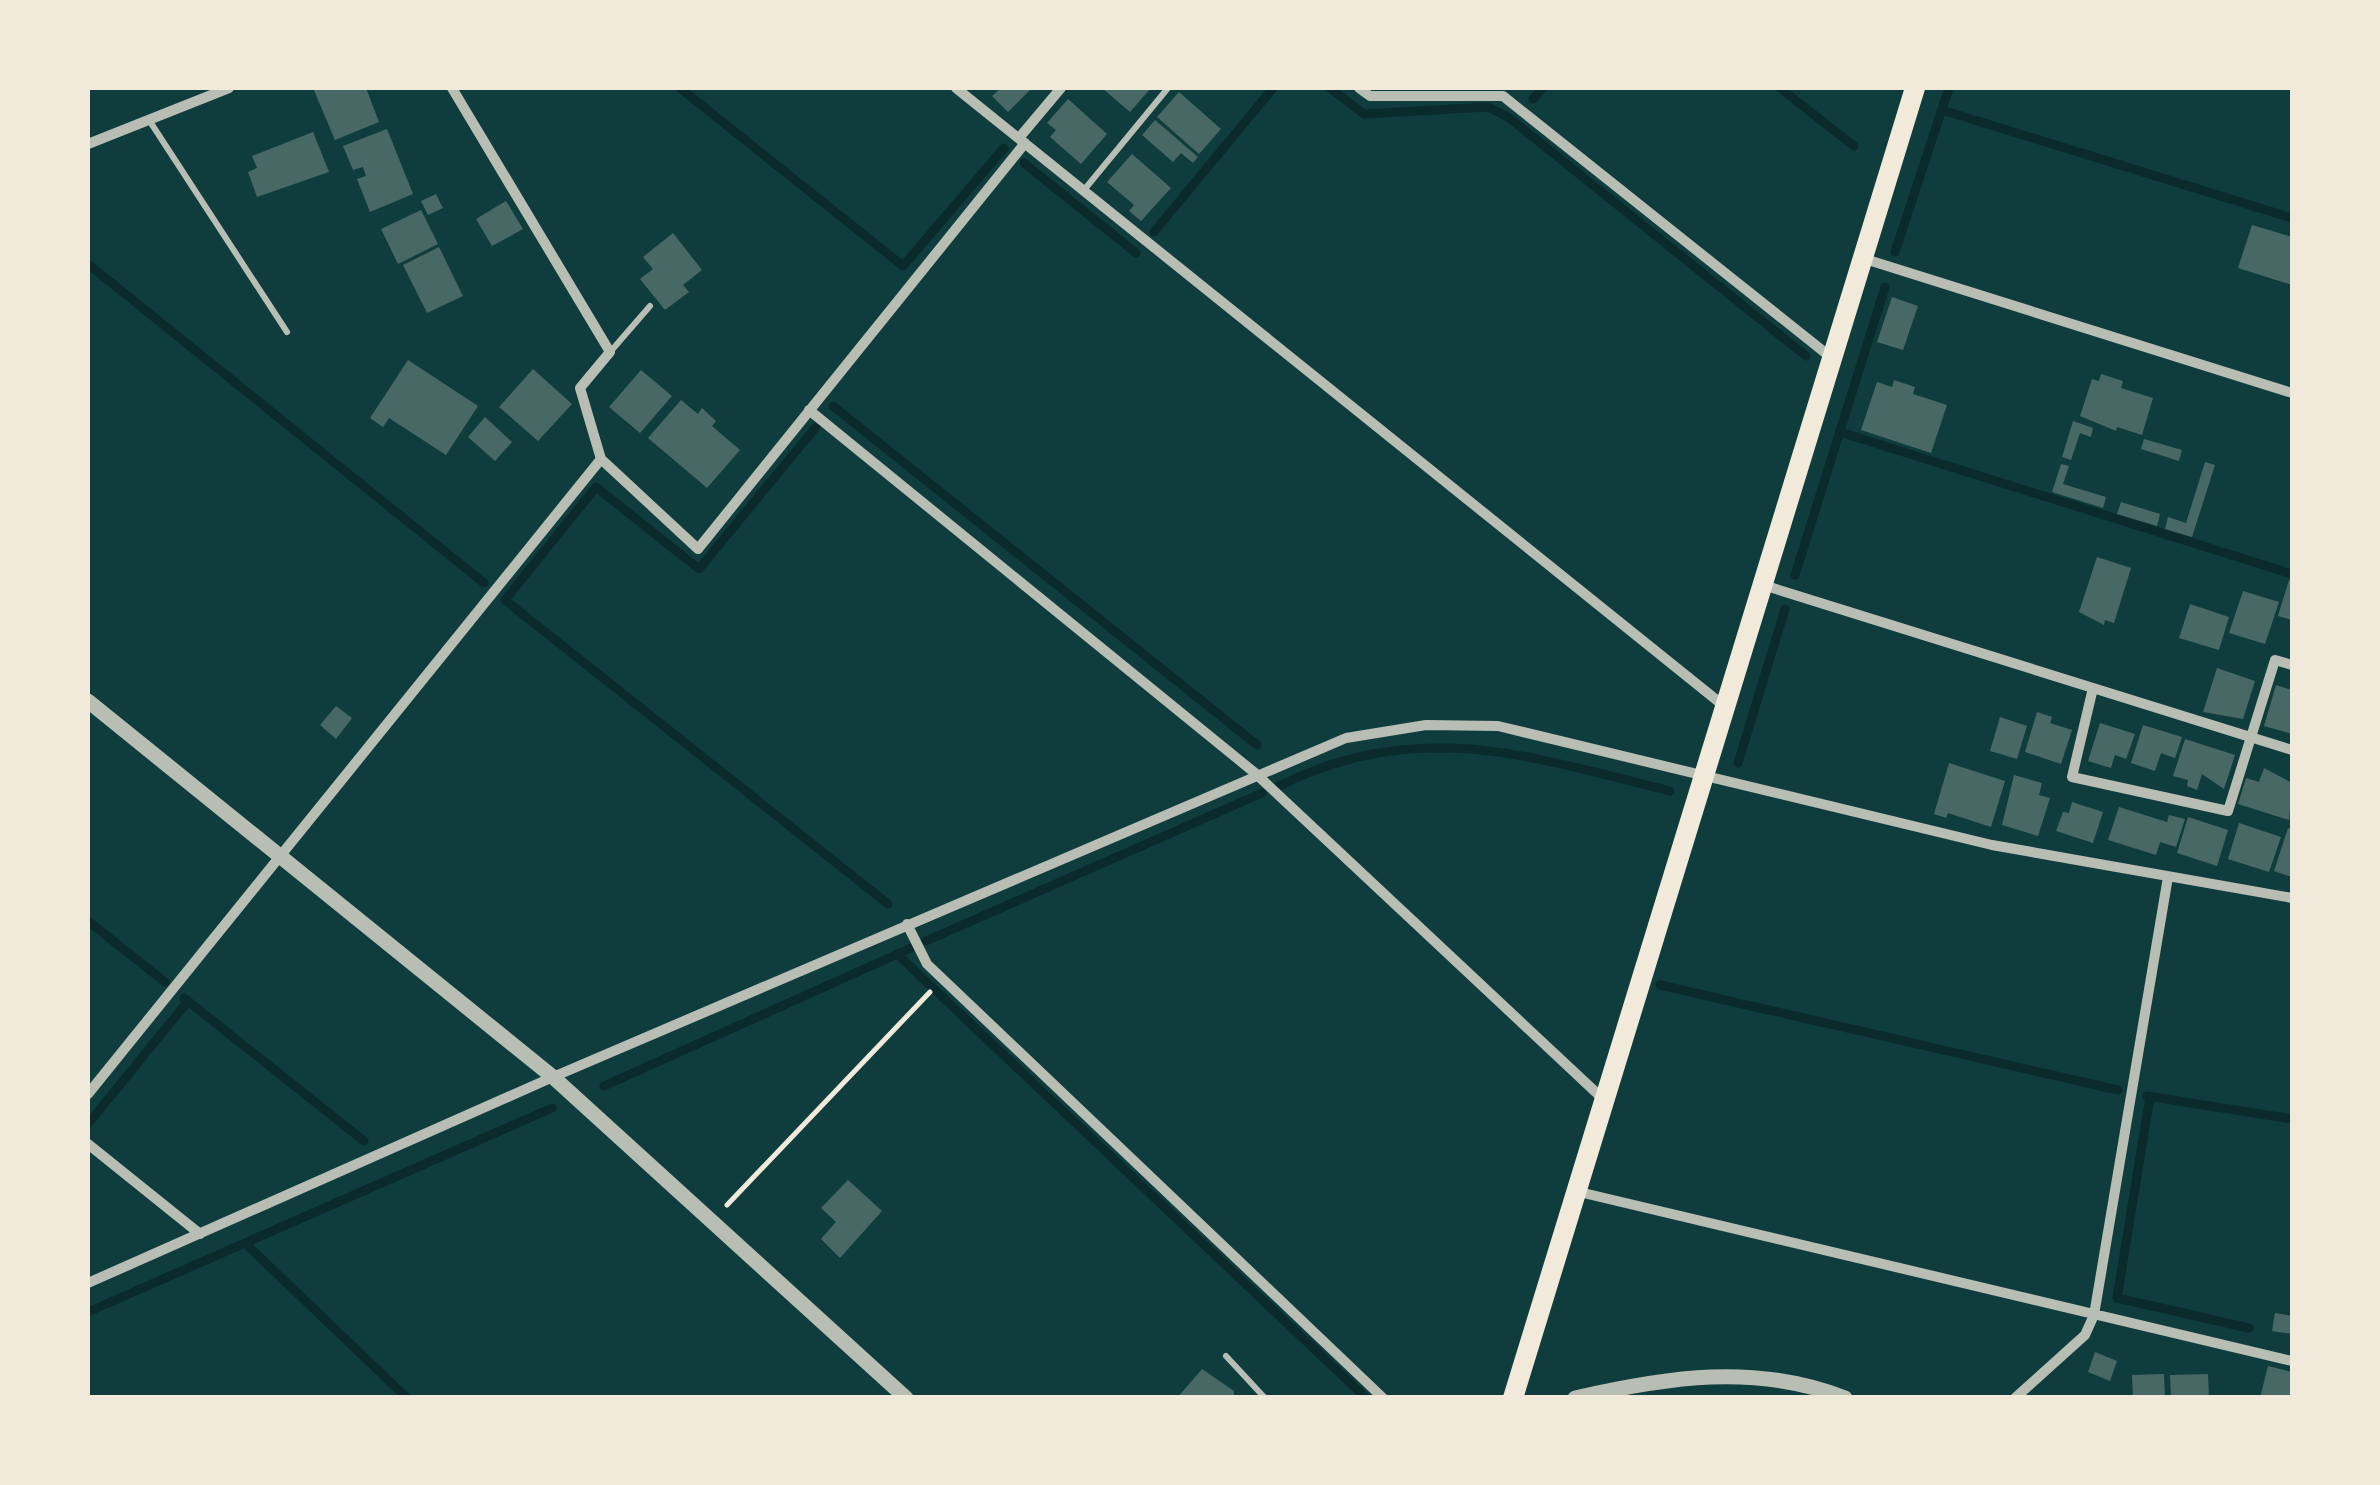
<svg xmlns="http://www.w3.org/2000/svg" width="2380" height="1485" font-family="'Roboto Condensed',sans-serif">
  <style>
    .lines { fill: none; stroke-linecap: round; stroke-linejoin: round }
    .stream { stroke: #0a2a2b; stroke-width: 9 }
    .building { fill: #486865 }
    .path { stroke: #f1e9da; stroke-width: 5 }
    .service { stroke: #b8beb3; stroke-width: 6 }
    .minor { stroke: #b8beb3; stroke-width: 10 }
    .tertiary { stroke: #b8beb3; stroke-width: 15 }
    .primary { stroke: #f1e9da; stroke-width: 20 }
  </style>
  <rect width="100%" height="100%" fill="#0f3d3e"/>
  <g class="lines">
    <path class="stream" d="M 680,88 L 903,266 L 1004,148
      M 1330,88 L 1364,114 L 1488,107 L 1508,117 L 1806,356
      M 1780,88 L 1854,146
      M 1533,99 L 1543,88
      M 1942,110 L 2292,218
      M 1024,163 L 1136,253
      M 1154,232 L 1273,88
      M 1895,252 L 1949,88
      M 88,264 L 484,583
      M 833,406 L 1257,745
      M 816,427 L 699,569 L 596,487 L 505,600 L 888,904
      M 1840,432 L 2292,574
      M 1795,575 L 1885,287
      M 1738,763 L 1785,609
      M 1279,786 C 1419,717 1529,756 1670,791
      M 88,921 L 165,982
      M 926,941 L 1262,793
      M 897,954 L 1366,1398
      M 1660,985 L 2118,1090
      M 184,998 L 364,1141
      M 604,1086 L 911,948
      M 2147,1096 L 2292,1119
      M 2150,1097 L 2117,1298 L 2249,1328
      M 88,1124 L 188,1001
      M 245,1243 L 407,1398
      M 88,1312 L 552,1108"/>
  </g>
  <path class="building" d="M 313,88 L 366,88 L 379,122 L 335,140 Z
    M 1001,88 L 1032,88 L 1008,112 L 992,96 Z
    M 1102,88 L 1151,88 L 1130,112 Z
    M 1179,92 L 1221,129 L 1199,154 L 1157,117 Z
    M 1068,99 L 1107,134 L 1081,164 L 1050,137 L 1056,130 L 1047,123 Z
    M 1155,120 L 1198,157 L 1193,163 L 1181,153 L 1173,162 L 1142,135 Z
    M 387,129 L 413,194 L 370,212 L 357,179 L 366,176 L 363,167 L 353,170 L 343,146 Z
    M 313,132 L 329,172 L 257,197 L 248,172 L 257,168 L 252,156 Z
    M 1132,154 L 1171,188 L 1141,221 L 1129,211 L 1134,205 L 1107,182 Z
    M 436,194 L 443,208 L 428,215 L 421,201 Z
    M 506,201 L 523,229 L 492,246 L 476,219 Z
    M 421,210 L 438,244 L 398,264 L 381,229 Z
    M 2252,225 L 2292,237 L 2292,285 L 2238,268 Z
    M 673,233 L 702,270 L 683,285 L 689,292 L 665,310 L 640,279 L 653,269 L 643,257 Z
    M 439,247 L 463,296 L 427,313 L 403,265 Z
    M 1892,297 L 1918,306 L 1903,350 L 1877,342 Z
    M 408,360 L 478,406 L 446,455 L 389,418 L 383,427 L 370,418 Z
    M 533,369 L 572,404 L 538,441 L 499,407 Z
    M 641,370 L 672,396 L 640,433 L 609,407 Z
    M 2101,374 L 2123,381 L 2121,388 L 2153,398 L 2142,435 L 2117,427 L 2116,431 L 2080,416 L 2092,379 L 2099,381 Z
    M 1894,380 L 1915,387 L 1913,394 L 1947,405 L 1931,453 L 1861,430 L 1877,382 L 1892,387 Z
    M 681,400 L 698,414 L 702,408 L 716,421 L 712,426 L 740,450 L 707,488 L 648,438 Z
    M 485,417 L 512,442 L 495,461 L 468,437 Z
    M 2073,421 L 2093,428 L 2091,437 L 2080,433 L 2071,460 L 2062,457 Z
    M 2144,439 L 2182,450 L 2179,461 L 2141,449 Z
    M 2205,462 L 2215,465 L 2192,537 L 2165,529 L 2168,517 L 2186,523 Z
    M 2061,464 L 2069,466 L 2063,484 L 2106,497 L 2103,508 L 2052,492 Z
    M 2121,502 L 2160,514 L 2157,526 L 2117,514 Z
    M 2097,557 L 2131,568 L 2114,623 L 2105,620 L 2104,625 L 2079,612 Z
    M 2289,580 L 2292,582 L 2292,620 L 2278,616 Z
    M 2243,591 L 2279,602 L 2265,644 L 2229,633 Z
    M 2190,604 L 2229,617 L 2219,650 L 2179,638 Z
    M 2217,668 L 2255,681 L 2243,719 L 2203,712 Z
    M 2276,685 L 2292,690 L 2292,734 L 2264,726 Z
    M 336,706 L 352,718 L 336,739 L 320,725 Z
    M 2037,712 L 2052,717 L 2050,723 L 2072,730 L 2061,764 L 2025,752 Z
    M 2000,717 L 2027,726 L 2017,759 L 1990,751 Z
    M 2100,723 L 2135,734 L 2126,759 L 2115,755 L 2111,768 L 2088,761 Z
    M 2143,725 L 2182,737 L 2175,758 L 2161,753 L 2155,771 L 2131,763 Z
    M 2185,739 L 2235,755 L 2224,789 L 2202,774 L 2197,790 L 2187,786 L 2188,780 L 2173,776 Z
    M 1949,763 L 2005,781 L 1991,827 L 1948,813 L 1946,818 L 1934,814 Z
    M 2264,768 L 2292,783 L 2289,820 L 2238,804 L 2246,778 L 2259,782 Z
    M 2014,775 L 2042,783 L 2039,795 L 2050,798 L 2038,836 L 2002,825 Z
    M 2072,802 L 2103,812 L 2093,843 L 2056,831 L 2063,812 L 2069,813 Z
    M 2119,807 L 2167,822 L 2169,815 L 2185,819 L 2176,847 L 2160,842 L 2156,855 L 2108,840 Z
    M 2188,817 L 2228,830 L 2217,866 L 2177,853 Z
    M 2239,823 L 2281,837 L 2269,872 L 2228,859 Z
    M 2288,828 L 2292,829 L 2292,877 L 2274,871 Z
    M 848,1180 L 882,1211 L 840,1258 L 821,1239 L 836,1222 L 821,1208 Z
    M 2275,1313 L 2292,1316 L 2292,1334 L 2272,1331 Z
    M 2095,1352 L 2117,1361 L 2110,1381 L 2088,1372 Z
    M 2268,1366 L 2292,1372 L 2292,1398 L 2260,1398 Z
    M 1202,1369 L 1234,1391 L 1234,1398 L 1177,1398 Z
    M 2164,1374 L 2165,1398 L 2133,1398 L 2132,1375 Z
    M 2208,1374 L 2209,1398 L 2171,1398 L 2170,1375 Z"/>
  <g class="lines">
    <path class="path" d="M 727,1205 L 930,992"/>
    <path class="service" d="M 149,120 L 287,332
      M 1084,190 L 1168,88
      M 611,351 L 650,306
      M 1226,1356 L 1265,1398"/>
    <path class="minor" d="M 452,88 L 610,352 L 580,388 L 601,459
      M 956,88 L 1724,706
      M 1359,88 L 1370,96 L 1503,96 L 1833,359
      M 1019,138 L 1061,88
      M 88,144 L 229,88
      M 1865,259 L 2292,393
      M 809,410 L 1255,773 L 1603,1099
      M 1763,585 L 2292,750
      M 2093,688 L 2072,777 L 2228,811 L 2275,660 L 2292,665
      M 907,924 L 927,964 L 1383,1398
      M 88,1094 L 601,459 L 698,549 L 1025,143
      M 88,1144 L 200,1234
      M 1575,1191 L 2292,1361
      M 88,1283 L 553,1077 L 1346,738 L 1426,725 L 1498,726 L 1992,845 L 2292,898
      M 2015,1398 L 2085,1335 L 2094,1315 L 2168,877"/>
    <path class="tertiary" d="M 88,701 L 553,1077 L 906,1398
      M 1575,1398 C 1667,1377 1755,1363 1845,1398"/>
    <path class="primary" d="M 1513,1398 L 1915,88"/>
  </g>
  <rect width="2380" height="1485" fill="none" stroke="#f1e9da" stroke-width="180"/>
</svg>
